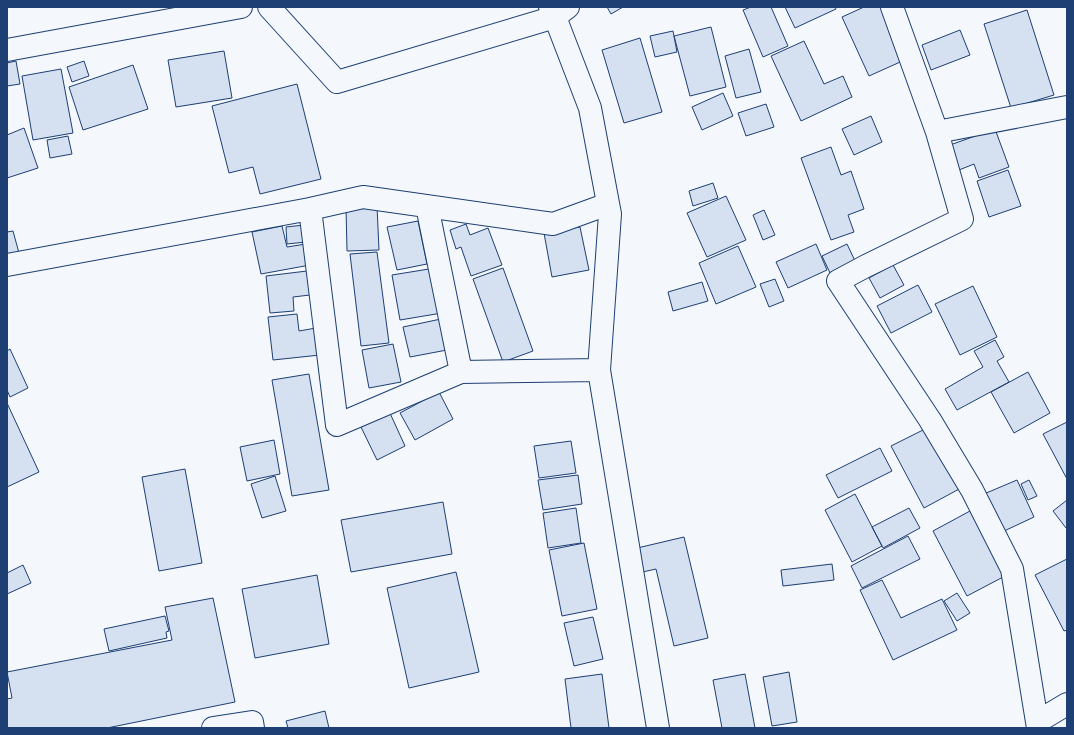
<svg xmlns="http://www.w3.org/2000/svg" width="1074" height="735" font-family="'Alegreya Sans',sans-serif">
  <style>
    .building { fill: #d5e0f0; stroke: #1d3f73 }
    .lines { fill: none; stroke-linecap: round; stroke-linejoin: round }
    .minor-casing { stroke: #1d3f73; stroke-width: 24 }
    .minor { stroke: #f4f7fb; stroke-width: 22 }
  </style>
  <rect width="100%" height="100%" fill="#f4f7fb"/>
  <path class="building" d="M 607,7 L 623,7 L 611,14 Z
    M 751,7 L 771,7 L 788,46 L 763,57 L 743,10 Z
    M 785,7 L 835,7 L 836,9 L 795,28 Z
    M 864,7 L 886,7 L 909,58 L 869,76 L 842,17 Z
    M 1027,10 L 1054,95 L 1011,108 L 984,24 Z
    M 711,27 L 726,87 L 690,96 L 674,36 Z
    M 960,30 L 970,55 L 931,70 L 922,45 Z
    M 673,31 L 677,52 L 655,57 L 650,36 Z
    M 640,38 L 662,112 L 624,123 L 602,50 Z
    M 804,41 L 824,84 L 843,76 L 852,97 L 801,121 L 771,56 Z
    M 749,49 L 761,92 L 736,98 L 725,56 Z
    M 224,51 L 232,98 L 176,107 L 168,60 Z
    M 16,61 L 20,84 L 7,86 L 7,63 Z
    M 84,61 L 89,76 L 72,82 L 67,67 Z
    M 133,65 L 148,109 L 83,130 L 69,87 Z
    M 61,69 L 73,133 L 33,140 L 22,76 Z
    M 297,84 L 321,179 L 260,194 L 253,167 L 229,173 L 212,106 Z
    M 723,93 L 733,116 L 702,130 L 692,107 Z
    M 766,104 L 774,127 L 746,136 L 738,113 Z
    M 871,116 L 882,142 L 854,155 L 842,129 Z
    M 24,128 L 38,168 L 7,178 L 7,135 Z
    M 995,129 L 1009,167 L 979,178 L 974,164 L 959,170 L 950,145 Z
    M 68,136 L 72,154 L 50,158 L 47,140 Z
    M 831,147 L 841,175 L 851,171 L 864,209 L 848,215 L 854,232 L 831,240 L 801,158 Z
    M 1008,170 L 1021,206 L 989,217 L 977,181 Z
    M 713,183 L 718,198 L 693,206 L 689,191 Z
    M 726,196 L 746,240 L 707,257 L 687,213 Z
    M 377,206 L 379,250 L 347,251 L 346,208 Z
    M 764,210 L 775,235 L 763,240 L 753,215 Z
    M 418,221 L 427,264 L 397,270 L 387,227 Z
    M 466,224 L 470,235 L 488,228 L 502,265 L 471,276 L 461,247 L 456,249 L 450,230 Z
    M 304,225 L 306,242 L 287,244 L 286,227 Z
    M 282,226 L 287,247 L 306,244 L 310,265 L 261,274 L 252,232 Z
    M 580,227 L 589,270 L 552,277 L 544,233 Z
    M 13,231 L 19,253 L 7,256 L 7,232 Z
    M 816,244 L 827,270 L 788,288 L 776,262 Z
    M 847,244 L 856,263 L 831,275 L 822,256 Z
    M 738,246 L 756,287 L 716,304 L 699,263 Z
    M 377,252 L 389,343 L 361,346 L 350,254 Z
    M 893,265 L 904,285 L 880,298 L 869,278 Z
    M 435,268 L 442,313 L 400,320 L 392,275 Z
    M 503,268 L 533,351 L 503,362 L 473,279 Z
    M 307,271 L 310,295 L 293,297 L 294,311 L 270,313 L 266,276 Z
    M 775,279 L 784,301 L 769,307 L 760,284 Z
    M 702,282 L 708,301 L 673,311 L 668,292 Z
    M 918,285 L 932,312 L 891,333 L 877,306 Z
    M 973,286 L 997,337 L 960,355 L 935,304 Z
    M 297,314 L 299,331 L 316,328 L 320,355 L 273,360 L 268,317 Z
    M 441,319 L 447,350 L 410,357 L 403,327 Z
    M 995,340 L 1004,357 L 997,361 L 1009,382 L 957,410 L 945,389 L 983,367 L 974,351 Z
    M 393,344 L 401,382 L 369,388 L 362,350 Z
    M 10,349 L 28,388 L 10,397 L 7,390 L 7,351 Z
    M 1028,372 L 1050,413 L 1014,433 L 991,392 Z
    M 309,374 L 329,490 L 292,496 L 272,380 Z
    M 439,392 L 453,419 L 415,440 L 400,413 Z
    M 7,403 L 39,472 L 7,487 Z
    M 389,411 L 405,446 L 377,460 L 360,425 Z
    M 1067,422 L 1067,479 L 1043,434 Z
    M 929,427 L 961,488 L 924,508 L 891,446 Z
    M 274,440 L 280,474 L 247,481 L 240,447 Z
    M 571,441 L 576,473 L 539,478 L 534,446 Z
    M 880,448 L 892,471 L 838,498 L 826,475 Z
    M 185,469 L 202,563 L 159,571 L 142,477 Z
    M 578,475 L 582,504 L 543,510 L 538,480 Z
    M 275,476 L 286,511 L 262,518 L 251,484 Z
    M 1017,480 L 1034,517 L 1002,532 L 984,494 Z
    M 1029,480 L 1037,496 L 1028,500 L 1021,484 Z
    M 855,494 L 882,546 L 852,562 L 825,510 Z
    M 1067,500 L 1067,527 L 1066,528 L 1053,511 Z
    M 443,502 L 452,554 L 351,572 L 341,520 Z
    M 576,508 L 581,543 L 548,548 L 543,513 Z
    M 909,508 L 920,528 L 883,548 L 872,527 Z
    M 970,511 L 1005,576 L 967,596 L 933,531 Z
    M 908,536 L 920,559 L 862,588 L 851,566 Z
    M 684,537 L 708,638 L 674,646 L 656,569 L 638,573 L 633,549 Z
    M 584,543 L 597,609 L 562,616 L 549,550 Z
    M 1067,559 L 1067,630 L 1064,631 L 1035,575 Z
    M 832,564 L 834,580 L 783,586 L 781,570 Z
    M 23,565 L 31,583 L 7,594 L 7,573 Z
    M 456,572 L 479,672 L 409,688 L 387,588 Z
    M 317,575 L 329,644 L 255,658 L 242,589 Z
    M 882,580 L 901,618 L 942,599 L 957,630 L 893,660 L 860,590 Z
    M 957,593 L 970,613 L 957,621 L 944,601 Z
    M 213,598 L 235,702 L 107,728 L 7,728 L 7,699 L 12,698 L 7,672 L 172,640 L 165,607 Z
    M 165,616 L 169,631 L 166,632 L 167,638 L 109,651 L 104,629 Z
    M 593,617 L 603,659 L 574,666 L 564,623 Z
    M 789,672 L 797,722 L 772,726 L 763,677 Z
    M 602,674 L 609,728 L 571,728 L 565,679 Z
    M 745,674 L 755,728 L 722,728 L 713,680 Z
    M 325,711 L 329,728 L 288,728 L 286,721 Z"/>
  <g class="lines">
    <g class="minor-casing">
      <path id="minor" d="M 269,7 L 337,82 L 555,17 L 568,7
        M 550,7 L 555,17 L 590,108 L 610,214 L 599,370 L 658,728
        M 892,7 L 937,132 L 962,219 L 866,266 L 838,281 L 930,420 L 972,490 L 1012,569 L 1038,728
        M 7,50 L 241,7
        M 937,132 L 1067,107
        M 427,206 L 461,372
        M 7,265 L 310,209
        M 599,370 L 461,372 L 337,425 L 310,209 L 363,197 L 553,224 L 608,204
        M 1037,722 L 1067,704
        M 213,728 L 252,722 L 253,728"/>
    </g>
    <use href="#minor" class="minor"/>
  </g>
  <rect width="1074" height="735" fill="none" stroke="#1d3f73" stroke-width="16"/>
</svg>
